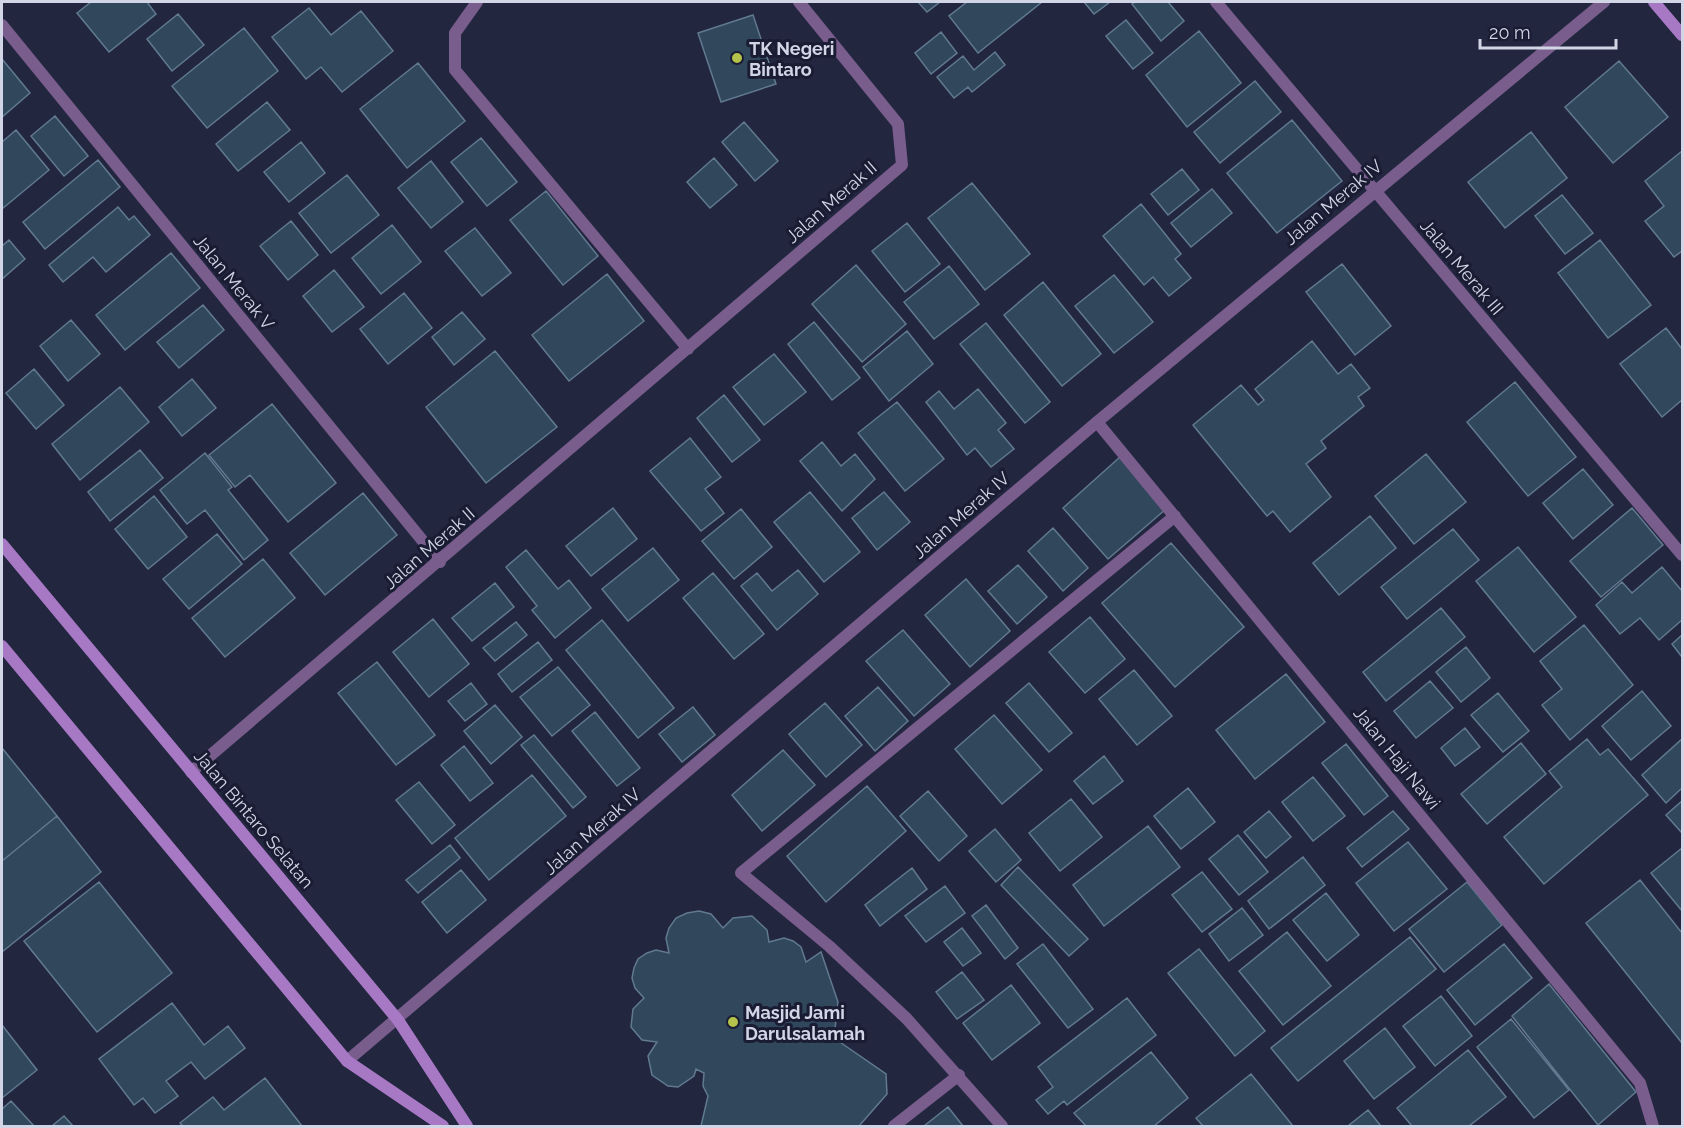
<svg xmlns="http://www.w3.org/2000/svg" width="1684" height="1128" font-family="Raleway,sans-serif">
  <style>
    .building { fill: #30475c; stroke: #617a90; stroke-width: 1.5 }
    .lines { fill: none; stroke-linecap: round; stroke-linejoin: round }
    .street { stroke: #795d8c; stroke-width: 12 }
    .secondary { stroke: #a779c5; stroke-width: 12 }
    .poi-dot { fill: #b2c24b; stroke: #1a1c34; stroke-width: 2 }
    .labels { text-anchor: middle; dominant-baseline: central; stroke-width: 6; stroke-linejoin: round; paint-order: stroke }
    .poi-label { font-size: 18px; font-weight: bold; fill: #d2d5e5; stroke: #1a1c34; text-anchor: start }
    .street-label { font-size: 18px; fill: #d2d5e5; stroke: #1a1c34 }
  </style>
  <rect width="100%" height="100%" fill="#23263f"/>
  <path class="building" d="M 91,2 L 147,2 L 156,14 L 109,52 L 77,13 Z
    M 918,2 L 940,2 L 927,12 Z
    M 967,2 L 1042,2 L 978,53 L 949,16 Z
    M 1084,2 L 1110,2 L 1094,14 Z
    M 1135,2 L 1168,2 L 1184,21 L 1161,41 L 1132,4 Z
    M 309,8 L 331,35 L 361,11 L 393,51 L 342,92 L 321,67 L 306,79 L 272,37 Z
    M 178,14 L 204,45 L 172,71 L 147,39 Z
    M 753,15 L 776,84 L 721,102 L 698,33 Z
    M 1126,20 L 1153,53 L 1133,69 L 1106,36 Z
    M 244,28 L 278,71 L 207,128 L 172,86 Z
    M 1199,31 L 1241,83 L 1187,127 L 1146,75 Z
    M 941,32 L 957,53 L 931,74 L 915,53 Z
    M 995,52 L 1005,65 L 972,92 L 968,87 L 954,98 L 937,77 L 963,56 L 974,70 Z
    M 2,59 L 30,93 L 2,117 Z
    M 1619,61 L 1668,117 L 1613,163 L 1565,107 Z
    M 418,63 L 465,121 L 407,168 L 360,109 Z
    M 1255,81 L 1281,112 L 1220,163 L 1194,132 Z
    M 267,102 L 290,130 L 238,171 L 216,144 Z
    M 55,116 L 88,156 L 64,176 L 31,136 Z
    M 1292,120 L 1342,181 L 1277,233 L 1227,173 Z
    M 744,122 L 778,161 L 755,181 L 722,142 Z
    M 16,130 L 49,170 L 2,209 L 2,142 Z
    M 1531,132 L 1567,178 L 1505,228 L 1468,182 Z
    M 481,138 L 517,182 L 487,206 L 451,162 Z
    M 301,142 L 325,173 L 289,202 L 264,172 Z
    M 1682,151 L 1682,251 L 1674,257 L 1645,221 L 1664,206 L 1645,181 Z
    M 714,158 L 737,185 L 710,208 L 687,182 Z
    M 98,160 L 120,187 L 45,249 L 23,222 Z
    M 431,161 L 463,202 L 431,228 L 398,188 Z
    M 1182,169 L 1199,190 L 1168,215 L 1151,194 Z
    M 347,175 L 379,215 L 331,253 L 299,213 Z
    M 972,183 L 1030,254 L 985,290 L 928,218 Z
    M 1212,189 L 1232,213 L 1191,247 L 1171,223 Z
    M 546,191 L 598,256 L 563,285 L 510,220 Z
    M 1562,195 L 1593,233 L 1565,254 L 1535,216 Z
    M 1141,204 L 1181,254 L 1175,259 L 1191,278 L 1169,296 L 1153,277 L 1144,285 L 1103,236 Z
    M 118,207 L 129,220 L 134,216 L 150,235 L 106,272 L 93,257 L 63,282 L 49,265 Z
    M 291,221 L 318,255 L 288,280 L 260,246 Z
    M 907,223 L 940,264 L 905,292 L 872,251 Z
    M 392,225 L 421,262 L 381,294 L 352,258 Z
    M 475,228 L 511,273 L 482,296 L 445,251 Z
    M 9,240 L 25,259 L 2,279 L 2,246 Z
    M 1600,240 L 1651,305 L 1608,338 L 1558,273 Z
    M 171,253 L 200,288 L 125,350 L 96,315 Z
    M 1342,264 L 1391,326 L 1355,355 L 1306,292 Z
    M 856,265 L 906,324 L 862,362 L 812,304 Z
    M 949,266 L 979,304 L 934,339 L 904,302 Z
    M 334,270 L 364,307 L 332,332 L 303,296 Z
    M 607,274 L 644,321 L 569,381 L 532,335 Z
    M 1114,275 L 1153,322 L 1114,353 L 1075,306 Z
    M 1043,282 L 1101,354 L 1062,386 L 1004,315 Z
    M 404,293 L 432,328 L 388,364 L 360,329 Z
    M 203,305 L 224,330 L 179,368 L 157,342 Z
    M 462,312 L 485,339 L 454,365 L 432,337 Z
    M 71,320 L 100,354 L 68,381 L 40,346 Z
    M 814,322 L 860,378 L 832,400 L 788,344 Z
    M 986,323 L 1050,402 L 1025,423 L 960,344 Z
    M 1666,328 L 1682,349 L 1682,400 L 1662,417 L 1620,364 Z
    M 907,331 L 933,364 L 889,401 L 863,367 Z
    M 1312,341 L 1338,374 L 1351,364 L 1370,388 L 1358,397 L 1364,406 L 1321,441 L 1326,448 L 1306,464 L 1331,497 L 1290,532 L 1273,511 L 1267,516 L 1193,425 L 1241,385 L 1258,405 L 1264,400 L 1255,389 Z
    M 495,351 L 557,427 L 486,483 L 426,407 Z
    M 774,354 L 806,392 L 764,425 L 733,387 Z
    M 34,369 L 64,405 L 36,429 L 6,393 Z
    M 192,379 L 216,408 L 182,436 L 159,407 Z
    M 1515,382 L 1576,457 L 1528,496 L 1467,422 Z
    M 120,387 L 149,422 L 80,480 L 52,444 Z
    M 978,389 L 1006,423 L 998,430 L 1014,449 L 991,467 L 975,448 L 967,455 L 926,402 L 939,391 L 954,409 Z
    M 724,395 L 760,440 L 732,462 L 697,418 Z
    M 897,402 L 944,459 L 905,491 L 858,433 Z
    M 272,404 L 336,483 L 288,522 L 250,475 L 235,487 L 209,455 Z
    M 690,438 L 721,477 L 705,489 L 724,513 L 701,531 L 650,471 Z
    M 822,442 L 841,466 L 855,454 L 875,479 L 842,511 L 800,461 Z
    M 140,450 L 163,478 L 110,521 L 88,492 Z
    M 205,453 L 232,487 L 228,490 L 268,540 L 244,560 L 205,510 L 187,524 L 160,490 Z
    M 1426,454 L 1466,502 L 1414,544 L 1375,496 Z
    M 1120,457 L 1166,509 L 1108,559 L 1063,508 Z
    M 1583,469 L 1613,505 L 1573,539 L 1543,503 Z
    M 810,492 L 860,552 L 824,582 L 774,522 Z
    M 884,492 L 910,522 L 877,550 L 852,518 Z
    M 363,493 L 397,535 L 325,595 L 290,553 Z
    M 154,496 L 187,537 L 148,569 L 115,529 Z
    M 613,508 L 637,539 L 591,576 L 566,546 Z
    M 1632,508 L 1663,545 L 1601,597 L 1570,561 Z
    M 741,509 L 772,547 L 734,579 L 702,541 Z
    M 1370,516 L 1396,548 L 1339,595 L 1313,563 Z
    M 1053,528 L 1088,568 L 1063,591 L 1028,551 Z
    M 1453,529 L 1479,560 L 1407,619 L 1381,587 Z
    M 217,534 L 242,564 L 189,609 L 163,579 Z
    M 1171,543 L 1244,627 L 1175,687 L 1102,603 Z
    M 1518,547 L 1576,617 L 1534,652 L 1476,581 Z
    M 653,548 L 679,580 L 628,621 L 602,589 Z
    M 526,550 L 558,589 L 569,580 L 591,608 L 555,638 L 532,610 L 537,606 L 506,567 Z
    M 263,559 L 295,598 L 225,657 L 192,618 Z
    M 1018,565 L 1047,597 L 1017,624 L 988,591 Z
    M 1662,567 L 1682,591 L 1682,620 L 1659,640 L 1640,618 L 1620,634 L 1596,605 L 1622,582 L 1632,593 Z
    M 798,570 L 818,594 L 777,630 L 741,586 L 757,573 L 772,591 Z
    M 713,573 L 764,634 L 734,659 L 683,598 Z
    M 966,579 L 1010,631 L 970,667 L 925,615 Z
    M 495,583 L 514,607 L 472,641 L 452,618 Z
    M 1441,608 L 1465,637 L 1386,701 L 1363,672 Z
    M 1090,617 L 1125,659 L 1085,693 L 1049,652 Z
    M 433,619 L 469,664 L 429,697 L 393,652 Z
    M 602,620 L 674,708 L 638,738 L 566,650 Z
    M 516,622 L 527,635 L 495,661 L 483,648 Z
    M 1584,625 L 1633,685 L 1570,740 L 1542,705 L 1562,689 L 1540,661 Z
    M 903,630 L 950,684 L 914,716 L 866,661 Z
    M 1682,635 L 1682,657 L 1672,644 Z
    M 538,642 L 552,660 L 512,692 L 498,674 Z
    M 1466,647 L 1490,678 L 1461,702 L 1436,672 Z
    M 377,662 L 435,735 L 396,765 L 338,693 Z
    M 558,667 L 590,705 L 552,736 L 520,697 Z
    M 1134,670 L 1172,716 L 1137,745 L 1099,699 Z
    M 1286,674 L 1325,722 L 1255,779 L 1216,730 Z
    M 1430,681 L 1453,708 L 1416,738 L 1394,711 Z
    M 471,683 L 487,704 L 465,721 L 448,701 Z
    M 1029,683 L 1072,733 L 1049,752 L 1006,703 Z
    M 878,687 L 908,721 L 875,751 L 845,716 Z
    M 1642,691 L 1671,726 L 1631,760 L 1602,726 Z
    M 1498,693 L 1529,731 L 1503,752 L 1471,715 Z
    M 825,703 L 862,745 L 826,777 L 789,734 Z
    M 495,705 L 522,737 L 491,764 L 464,731 Z
    M 693,707 L 715,735 L 682,762 L 659,734 Z
    M 595,712 L 640,768 L 617,786 L 572,731 Z
    M 994,715 L 1042,770 L 1002,804 L 955,749 Z
    M 1465,728 L 1480,747 L 1455,766 L 1441,748 Z
    M 534,735 L 586,797 L 573,808 L 521,745 Z
    M 1587,739 L 1600,755 L 1608,749 L 1648,795 L 1544,884 L 1504,837 L 1562,787 L 1549,771 Z
    M 1682,739 L 1682,788 L 1666,803 L 1642,775 Z
    M 1521,743 L 1546,774 L 1487,824 L 1461,794 Z
    M 1346,744 L 1388,796 L 1364,815 L 1322,763 Z
    M 464,746 L 493,783 L 470,801 L 441,765 Z
    M 2,748 L 57,816 L 2,861 Z
    M 783,750 L 815,785 L 762,831 L 732,795 Z
    M 1104,756 L 1123,781 L 1093,804 L 1074,781 Z
    M 532,775 L 566,816 L 489,880 L 455,838 Z
    M 1313,777 L 1345,816 L 1313,841 L 1282,802 Z
    M 419,782 L 455,825 L 432,844 L 396,800 Z
    M 867,786 L 906,831 L 826,902 L 787,856 Z
    M 1188,788 L 1215,822 L 1181,849 L 1154,816 Z
    M 928,791 L 967,836 L 939,861 L 900,816 Z
    M 1071,799 L 1102,837 L 1060,871 L 1029,833 Z
    M 1682,801 L 1682,833 L 1666,815 Z
    M 1269,811 L 1291,837 L 1266,858 L 1244,832 Z
    M 1393,811 L 1409,829 L 1362,867 L 1347,848 Z
    M 57,816 L 101,872 L 2,952 L 2,861 Z
    M 1148,826 L 1180,867 L 1104,926 L 1073,885 Z
    M 995,829 L 1021,860 L 996,882 L 969,851 Z
    M 1238,835 L 1268,872 L 1239,895 L 1209,859 Z
    M 1408,842 L 1447,889 L 1394,931 L 1356,883 Z
    M 450,845 L 460,858 L 418,893 L 406,880 Z
    M 1682,848 L 1682,911 L 1651,873 Z
    M 1303,857 L 1325,885 L 1269,929 L 1248,901 Z
    M 1018,867 L 1088,939 L 1069,956 L 1001,885 Z
    M 912,868 L 927,889 L 880,926 L 865,905 Z
    M 461,870 L 486,900 L 447,933 L 422,902 Z
    M 1202,872 L 1232,909 L 1202,932 L 1172,895 Z
    M 1640,880 L 1682,933 L 1682,1043 L 1586,923 Z
    M 99,882 L 172,973 L 97,1032 L 24,941 Z
    M 1467,882 L 1502,925 L 1444,972 L 1409,929 Z
    M 945,886 L 965,913 L 926,942 L 905,916 Z
    M 1326,893 L 1359,935 L 1327,961 L 1293,920 Z
    M 986,905 L 1018,948 L 1005,959 L 972,916 Z
    M 1242,908 L 1263,935 L 1229,961 L 1209,934 Z
    M 699,911 L 711,914 L 723,928 L 733,918 L 752,916 L 767,930 L 769,942 L 784,938 L 793,941 L 801,947 L 806,962 L 821,952 L 838,1002 L 834,1038 L 886,1074 L 887,1094 L 859,1126 L 701,1126 L 708,1096 L 703,1086 L 704,1073 L 696,1069 L 694,1076 L 678,1087 L 668,1086 L 652,1075 L 648,1056 L 657,1042 L 642,1040 L 631,1027 L 633,1009 L 644,998 L 635,988 L 632,978 L 634,968 L 638,959 L 647,953 L 656,950 L 669,953 L 666,938 L 669,928 L 676,918 L 687,913 Z
    M 962,928 L 981,953 L 963,966 L 944,942 Z
    M 1287,932 L 1331,986 L 1283,1025 L 1239,971 Z
    M 1410,937 L 1436,969 L 1298,1081 L 1271,1048 Z
    M 1043,944 L 1093,1009 L 1068,1028 L 1017,964 Z
    M 1504,944 L 1532,978 L 1475,1025 L 1447,990 Z
    M 1199,949 L 1265,1031 L 1235,1056 L 1168,973 Z
    M 962,972 L 984,1000 L 957,1019 L 936,992 Z
    M 1549,984 L 1636,1092 L 1598,1125 L 1512,1016 Z
    M 1011,985 L 1040,1023 L 992,1060 L 963,1023 Z
    M 1441,996 L 1472,1036 L 1435,1066 L 1403,1026 Z
    M 1127,998 L 1156,1035 L 1067,1105 L 1064,1101 L 1048,1114 L 1036,1100 L 1053,1087 L 1038,1067 Z
    M 172,1003 L 204,1045 L 228,1026 L 245,1048 L 205,1079 L 191,1062 L 166,1081 L 178,1096 L 155,1113 L 143,1098 L 134,1105 L 99,1059 Z
    M 1511,1019 L 1569,1090 L 1534,1118 L 1477,1047 Z
    M 2,1025 L 37,1070 L 2,1098 Z
    M 1385,1028 L 1415,1067 L 1374,1099 L 1344,1061 Z
    M 1468,1050 L 1506,1097 L 1469,1126 L 1412,1126 L 1397,1108 Z
    M 1151,1052 L 1188,1098 L 1154,1126 L 1086,1126 L 1074,1113 Z
    M 1251,1074 L 1293,1126 L 1203,1126 L 1196,1118 Z
    M 265,1078 L 302,1126 L 183,1126 L 180,1123 L 213,1097 L 224,1110 Z
    M 11,1101 L 34,1126 L 2,1126 L 2,1109 Z
    M 948,1107 L 963,1126 L 924,1126 Z
    M 1368,1110 L 1381,1126 L 1348,1126 Z
    M 64,1116 L 73,1126 L 52,1126 Z"/>
  <g class="lines">
    <path class="street" d="M 477,2 L 455,33 L 455,70 L 688,349
      M 1216,2 L 1682,555
      M 2,25 L 440,562
      M 1097,422 L 1640,1083 L 1653,1126
      M 191,772 L 902,165 L 898,124 L 799,2
      M 347,1061 L 1097,422 L 1604,2
      M 894,1126 L 959,1075
      M 1002,1126 L 907,1019 L 829,946 L 741,873 L 1175,516"/>
    <path class="secondary" d="M 1654,2 L 1682,35
      M 2,544 L 398,1020 L 467,1126
      M 2,646 L 347,1061 L 443,1126"/>
  </g>
  <g class="poi-dot">
    <circle cx="737" cy="58" r="6"/>
    <circle cx="733" cy="1022" r="6"/>
  </g>
  <g class="labels">
    <g class="poi-label">
      <text x="749" y="48">TK Negeri<tspan x="749" dy="21">Bintaro</tspan></text>
      <text x="745" y="1012">Masjid Jami<tspan x="745" dy="21">Darulsalamah</tspan></text>
    </g>
    <g class="street-label">
      <text transform="translate(831 202) rotate(-41)">Jalan Merak II</text>
      <text transform="translate(1333 202) rotate(-40)">Jalan Merak IV</text>
      <text transform="translate(1462 267) rotate(50)">Jalan Merak III</text>
      <text transform="translate(234 282) rotate(51)">Jalan Merak V</text>
      <text transform="translate(961 515) rotate(-41)">Jalan Merak IV</text>
      <text transform="translate(429 548) rotate(-41)">Jalan Merak II</text>
      <text transform="translate(1397 758) rotate(51)">Jalan Haji Nawi</text>
      <text transform="translate(254 819) rotate(50)">Jalan Bintaro Selatan</text>
      <text transform="translate(592 831) rotate(-41)">Jalan Merak IV</text>
    </g>
  </g>
  <rect width="1684" height="1128" fill="none" stroke="#d2d5e5" stroke-width="6"/>
  <path d="M1480 39v9h136v-9" fill="none" stroke="#d2d5e5" stroke-width="3"/>
  <text x="1489" y="39" font-size="18" fill="#d2d5e5" stroke="#1a1c34" stroke-width="4.5" paint-order="stroke">20 m</text>
</svg>
